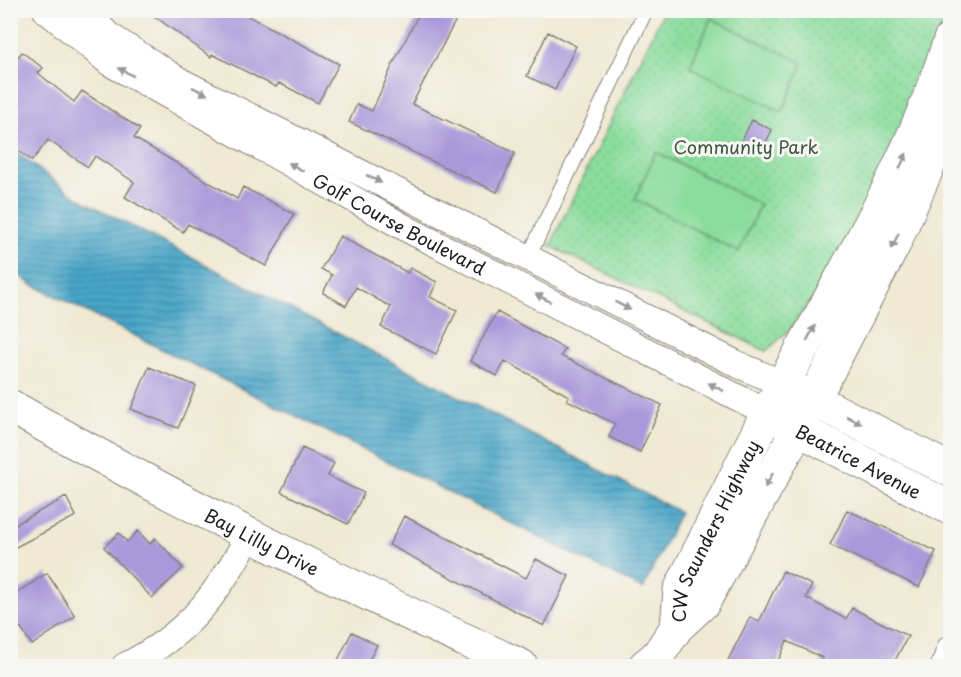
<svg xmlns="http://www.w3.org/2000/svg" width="961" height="677" font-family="'Playpen Sans',sans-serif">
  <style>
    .park { fill: url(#park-dots); stroke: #547c5c; stroke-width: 1.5 }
    .garden { fill: #8bdd9d; stroke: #547c5c; stroke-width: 1.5 }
    .water { fill: url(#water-rules); stroke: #326172; stroke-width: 1.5 }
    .building { fill: #aa99da }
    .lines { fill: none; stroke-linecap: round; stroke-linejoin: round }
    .service-casing { stroke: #868278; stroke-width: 16 }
    .minor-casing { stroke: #868278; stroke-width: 28 }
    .secondary-casing { stroke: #868278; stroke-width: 35 }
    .service { stroke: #fff; stroke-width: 14 }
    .minor { stroke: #fff; stroke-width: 26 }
    .secondary { stroke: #fff; stroke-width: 33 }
    .oneway { fill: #999 }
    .labels { text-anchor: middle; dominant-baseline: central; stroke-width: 6; stroke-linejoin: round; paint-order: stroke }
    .park-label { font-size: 18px; fill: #3d5643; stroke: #f6f6f2 }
    .street-label { font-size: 18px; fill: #1c1c1c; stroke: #f6f6f2 }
  </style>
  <defs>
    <pattern id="park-dots" width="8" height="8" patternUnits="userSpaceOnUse" patternTransform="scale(1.5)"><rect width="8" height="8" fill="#8bdd9d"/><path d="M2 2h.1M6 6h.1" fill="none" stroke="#77bd87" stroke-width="1.8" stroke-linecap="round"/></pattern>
    <pattern id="water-rules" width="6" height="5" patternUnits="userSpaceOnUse" patternTransform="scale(1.5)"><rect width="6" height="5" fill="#49a6c8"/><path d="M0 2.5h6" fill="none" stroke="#3c86a2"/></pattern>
  </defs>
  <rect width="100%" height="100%" fill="#f6f6f2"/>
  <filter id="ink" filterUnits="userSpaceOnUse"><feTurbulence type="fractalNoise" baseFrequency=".0167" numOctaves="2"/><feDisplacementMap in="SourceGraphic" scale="12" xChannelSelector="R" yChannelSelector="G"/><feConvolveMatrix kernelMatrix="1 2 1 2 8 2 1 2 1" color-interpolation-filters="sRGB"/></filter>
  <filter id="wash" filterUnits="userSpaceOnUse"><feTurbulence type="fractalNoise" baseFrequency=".008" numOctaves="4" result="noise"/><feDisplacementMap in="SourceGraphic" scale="24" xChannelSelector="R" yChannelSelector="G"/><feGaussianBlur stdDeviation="1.35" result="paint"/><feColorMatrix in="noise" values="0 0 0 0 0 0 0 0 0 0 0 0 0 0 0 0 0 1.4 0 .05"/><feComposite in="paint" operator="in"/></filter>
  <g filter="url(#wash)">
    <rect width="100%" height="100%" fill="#f0e9d3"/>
    <path class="park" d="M 664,11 L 947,11 L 931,64 L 896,145 L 819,290 L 790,329 L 766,351 L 550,246 Z"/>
    <path class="garden" d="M 711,18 L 803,63 L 782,112 L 690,67 Z
      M 656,152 L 760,204 L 739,252 L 635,199 Z"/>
    <path class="water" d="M 10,148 L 78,198 L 680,512 L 643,589 L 29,283 L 11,269 Z"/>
    <g id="blocks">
      <path class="building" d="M 146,10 L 237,10 L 339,64 L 318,103 L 279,83 L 276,87 L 212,54 L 211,57 Z
        M 421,10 L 461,10 L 412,104 L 515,153 L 497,192 L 349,122 L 357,104 L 372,111 L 394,62 Z
        M 548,32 L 576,46 L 555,90 L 527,76 Z
        M 10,51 L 18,57 L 22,52 L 43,68 L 38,73 L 74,102 L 82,91 L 140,129 L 134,138 L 237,199 L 243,187 L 294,214 L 266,266 L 188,224 L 183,232 L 125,197 L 134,182 L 95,156 L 88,167 L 48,140 L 32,161 L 10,144 Z
        M 752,120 L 772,130 L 762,150 L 742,140 Z
        M 340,236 L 408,273 L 410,268 L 437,282 L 430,297 L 457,310 L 436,354 L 381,327 L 391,307 L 356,287 L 346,306 L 323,293 L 332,275 L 321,269 Z
        M 497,312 L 565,349 L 561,356 L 662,405 L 640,452 L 609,437 L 615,424 L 567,400 L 569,396 L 505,361 L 497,376 L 470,361 Z
        M 149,367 L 196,386 L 178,428 L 131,409 Z
        M 302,448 L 334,463 L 328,476 L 364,493 L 348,524 L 281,492 Z
        M 66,497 L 76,516 L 10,550 L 10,527 Z
        M 847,510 L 936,551 L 919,587 L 830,545 Z
        M 404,516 L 526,578 L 536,559 L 569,576 L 544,626 L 389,545 Z
        M 138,531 L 150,544 L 155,538 L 183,568 L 152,598 L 104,547 L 119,533 L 127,542 Z
        M 783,571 L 812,585 L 806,598 L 846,619 L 852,608 L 908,636 L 892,666 L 819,666 L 823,658 L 787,641 L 776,666 L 725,666 L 750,617 L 759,622 Z
        M 47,573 L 75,616 L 32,645 L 10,612 L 10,597 Z
        M 352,632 L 377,645 L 366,666 L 335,666 Z"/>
    </g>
  </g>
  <g filter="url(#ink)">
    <use href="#blocks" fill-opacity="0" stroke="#868278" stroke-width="1.5"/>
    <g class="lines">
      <g class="service-casing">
        <path id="service" d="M 528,258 L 646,10"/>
      </g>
      <g class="minor-casing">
        <g id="minor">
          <path id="s1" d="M 46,10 L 110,63 L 409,230 L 768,413"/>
          <path d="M 84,10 L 108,35 L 180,81 L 739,365 L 783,384"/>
          <path d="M 125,666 C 189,634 217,595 250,534"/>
          <path d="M 944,666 L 950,649"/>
        </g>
      </g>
      <g class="secondary-casing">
        <g id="secondary">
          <path d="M 793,389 L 950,470"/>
          <path id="s2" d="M 10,406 C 176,500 348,587 521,666"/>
          <path id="s3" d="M 779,419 L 950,508"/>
          <path id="s4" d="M 677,627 L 680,590 C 715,521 747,450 784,382 C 845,270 911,162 950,40"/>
          <path d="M 645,666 L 658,655 L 677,627 L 703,603 L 798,429 L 893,246 L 936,148 L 950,109"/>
        </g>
      </g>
      <use href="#service" class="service"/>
      <use href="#minor" class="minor"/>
      <use href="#secondary" class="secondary"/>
    </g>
    <defs><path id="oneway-solid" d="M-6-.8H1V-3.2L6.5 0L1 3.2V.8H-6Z" transform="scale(1.5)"/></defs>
    <g class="oneway">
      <use href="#oneway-solid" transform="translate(126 72) rotate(-151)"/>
      <use href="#oneway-solid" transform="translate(200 91) rotate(27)"/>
      <use href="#oneway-solid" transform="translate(903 161) rotate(-65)"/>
      <use href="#oneway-solid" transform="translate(296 167) rotate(-151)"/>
      <use href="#oneway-solid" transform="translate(374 179) rotate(27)"/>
      <use href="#oneway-solid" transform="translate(895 241) rotate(115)"/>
      <use href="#oneway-solid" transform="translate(543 298) rotate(-153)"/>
      <use href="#oneway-solid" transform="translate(623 306) rotate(27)"/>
      <use href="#oneway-solid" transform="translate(811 333) rotate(-61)"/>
      <use href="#oneway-solid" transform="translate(716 387) rotate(-153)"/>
      <use href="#oneway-solid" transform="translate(854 420) rotate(27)"/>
      <use href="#oneway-solid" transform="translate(769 480) rotate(119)"/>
    </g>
  </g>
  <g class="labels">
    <g class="park-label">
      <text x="746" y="146">Community Park</text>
    </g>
    <g class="street-label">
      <text stroke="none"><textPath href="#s1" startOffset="414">Golf Course Boulevard</textPath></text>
      <text stroke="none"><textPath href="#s3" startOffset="90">Beatrice Avenue</textPath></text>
      <text stroke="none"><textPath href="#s4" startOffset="104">CW Saunders Highway</textPath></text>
      <text stroke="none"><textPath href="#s2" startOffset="286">Bay Lilly Drive</textPath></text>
    </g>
  </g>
  <rect width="961" height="677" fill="none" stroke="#f6f6f2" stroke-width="36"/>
</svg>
